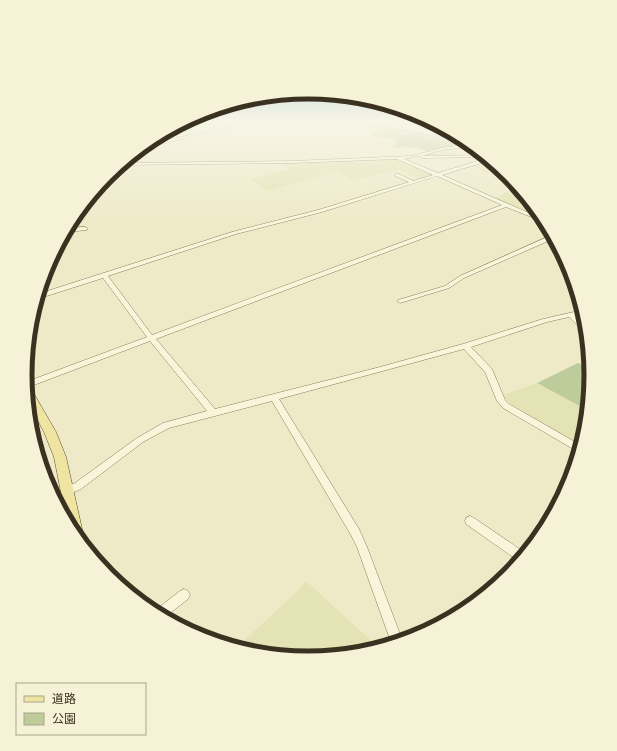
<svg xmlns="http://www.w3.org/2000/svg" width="617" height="751" font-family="Lora,'Noto Sans JP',serif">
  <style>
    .farmland { fill: #e3e3b5 }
    .green { fill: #becc9b }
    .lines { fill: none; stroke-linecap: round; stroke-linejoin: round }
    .river { fill: #a8c2bf; fill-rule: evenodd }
    .minor-casing { stroke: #897c5d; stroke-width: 1 }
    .major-casing { stroke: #574931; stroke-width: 1 }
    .minor { fill: #f8f5db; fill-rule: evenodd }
    .major { fill: #efe4a1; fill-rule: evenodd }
    .rim { fill: none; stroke: #3a3120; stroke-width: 5 }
  </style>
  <rect width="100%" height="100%" fill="#eee9c7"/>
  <path class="farmland" d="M 356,121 L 409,121 L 414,123 L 392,128 Z
    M 411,121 L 431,121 L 464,139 L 449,136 Z
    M 453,148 L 460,152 L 456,153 L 460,156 L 418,156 L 440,150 Z
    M 396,158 L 435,174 L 422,180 L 399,170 L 352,180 L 338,171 L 268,191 L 251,179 L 289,169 L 279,163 L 353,160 L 364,164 L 384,159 Z
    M 485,161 L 499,167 L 505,172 L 495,176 L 471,166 Z
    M 507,192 L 531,202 L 546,221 L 495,199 Z
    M 537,383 L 589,411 L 587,431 L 582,447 L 513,405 L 508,401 L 503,395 Z
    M 306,581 L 380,649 L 364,654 L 308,659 L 253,654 L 236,648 L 299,590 Z"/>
  <path class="green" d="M 338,121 L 472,145 L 453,142 L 468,146 L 439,148 L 429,152 L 416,147 L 409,148 L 404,146 L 398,148 L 392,146 L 398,144 L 393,141 L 396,140 L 369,135 L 383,130 Z
    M 578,363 L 591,370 L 589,411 L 537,383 Z"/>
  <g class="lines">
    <path class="river" d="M 342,121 L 354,121 L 467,141 L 472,144 Z"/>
    <g class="minor-casing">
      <path id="minor" d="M 250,121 L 256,121 L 140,149 L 143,146 Z
        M 407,121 L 412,121 L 449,135 L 463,138 L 467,141 L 447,137 Z
        M 471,144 L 474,146 L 441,150 L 422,156 L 484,155 L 487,157 L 421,158 L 419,156 L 404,159 L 438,173 L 488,158 L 491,160 L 442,175 L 545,220 L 547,223 L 506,207 L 156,339 L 215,409 L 380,367 L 463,344 L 543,319 L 583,310 L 585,314 L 576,316 L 587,326 L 588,333 L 585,333 L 569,317 L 547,322 L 471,347 L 492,369 L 505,400 L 509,404 L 582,446 L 580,453 L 503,408 L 497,401 L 485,372 L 464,349 L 279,399 L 359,529 L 367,547 L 403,642 L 392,645 L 357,547 L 351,535 L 272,401 L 169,428 L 143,442 L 81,489 L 67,495 L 63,494 L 62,491 L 63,488 L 75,483 L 137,438 L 163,423 L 207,411 L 150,341 L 26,388 L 26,382 L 147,337 L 103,278 L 37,299 L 38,294 L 232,232 L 318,210 L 409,182 L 395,176 L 395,174 L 399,174 L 413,181 L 433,175 L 397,159 L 292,163 L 120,165 L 123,163 L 292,161 L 412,156 L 441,148 ZM 437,176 L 502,205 L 152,335 L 108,276 L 236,234 L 322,212 Z
        M 85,227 L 87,228 L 87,230 L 66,232 L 67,228 Z
        M 552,235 L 555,238 L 464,278 L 449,288 L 400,303 L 397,301 L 398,300 L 445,286 L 460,276 Z
        M 470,516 L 474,518 L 527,554 L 520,562 L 466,524 L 465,521 L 466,518 Z
        M 184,589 L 188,591 L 190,595 L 188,599 L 164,618 L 153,612 L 180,591 Z"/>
    </g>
    <g class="major-casing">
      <path id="major" d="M 26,386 L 30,387 L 56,432 L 66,457 L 84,538 L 81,543 L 67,523 L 54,457 L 44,432 L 28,402 Z"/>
    </g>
    <use href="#minor" class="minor"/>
    <use href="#major" class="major"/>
  </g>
  <linearGradient id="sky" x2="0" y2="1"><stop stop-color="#8ebad8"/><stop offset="0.54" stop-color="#f7f5e6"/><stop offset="1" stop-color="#f7f5e6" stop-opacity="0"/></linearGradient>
  <rect width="617" height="226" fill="url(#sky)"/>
  <path d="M0 0H617V751H0ZM32 375a276 276 0 1 1 552 0a276 276 0 1 1-552 0Z" fill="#f5f2d7" fill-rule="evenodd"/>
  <path class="rim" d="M32 375a276 276 0 1 1 552 0a276 276 0 1 1-552 0Z"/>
  <rect x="16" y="683" width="130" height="52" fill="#f5f2d7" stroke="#aaa58e"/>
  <rect x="24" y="696" width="20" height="6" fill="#efe4a1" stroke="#aaa58e"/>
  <text x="52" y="703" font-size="12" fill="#3a3120">道路</text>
  <rect x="24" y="713" width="20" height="12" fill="#becc9b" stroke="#aaa58e"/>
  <text x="52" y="723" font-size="12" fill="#3a3120">公園</text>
</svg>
